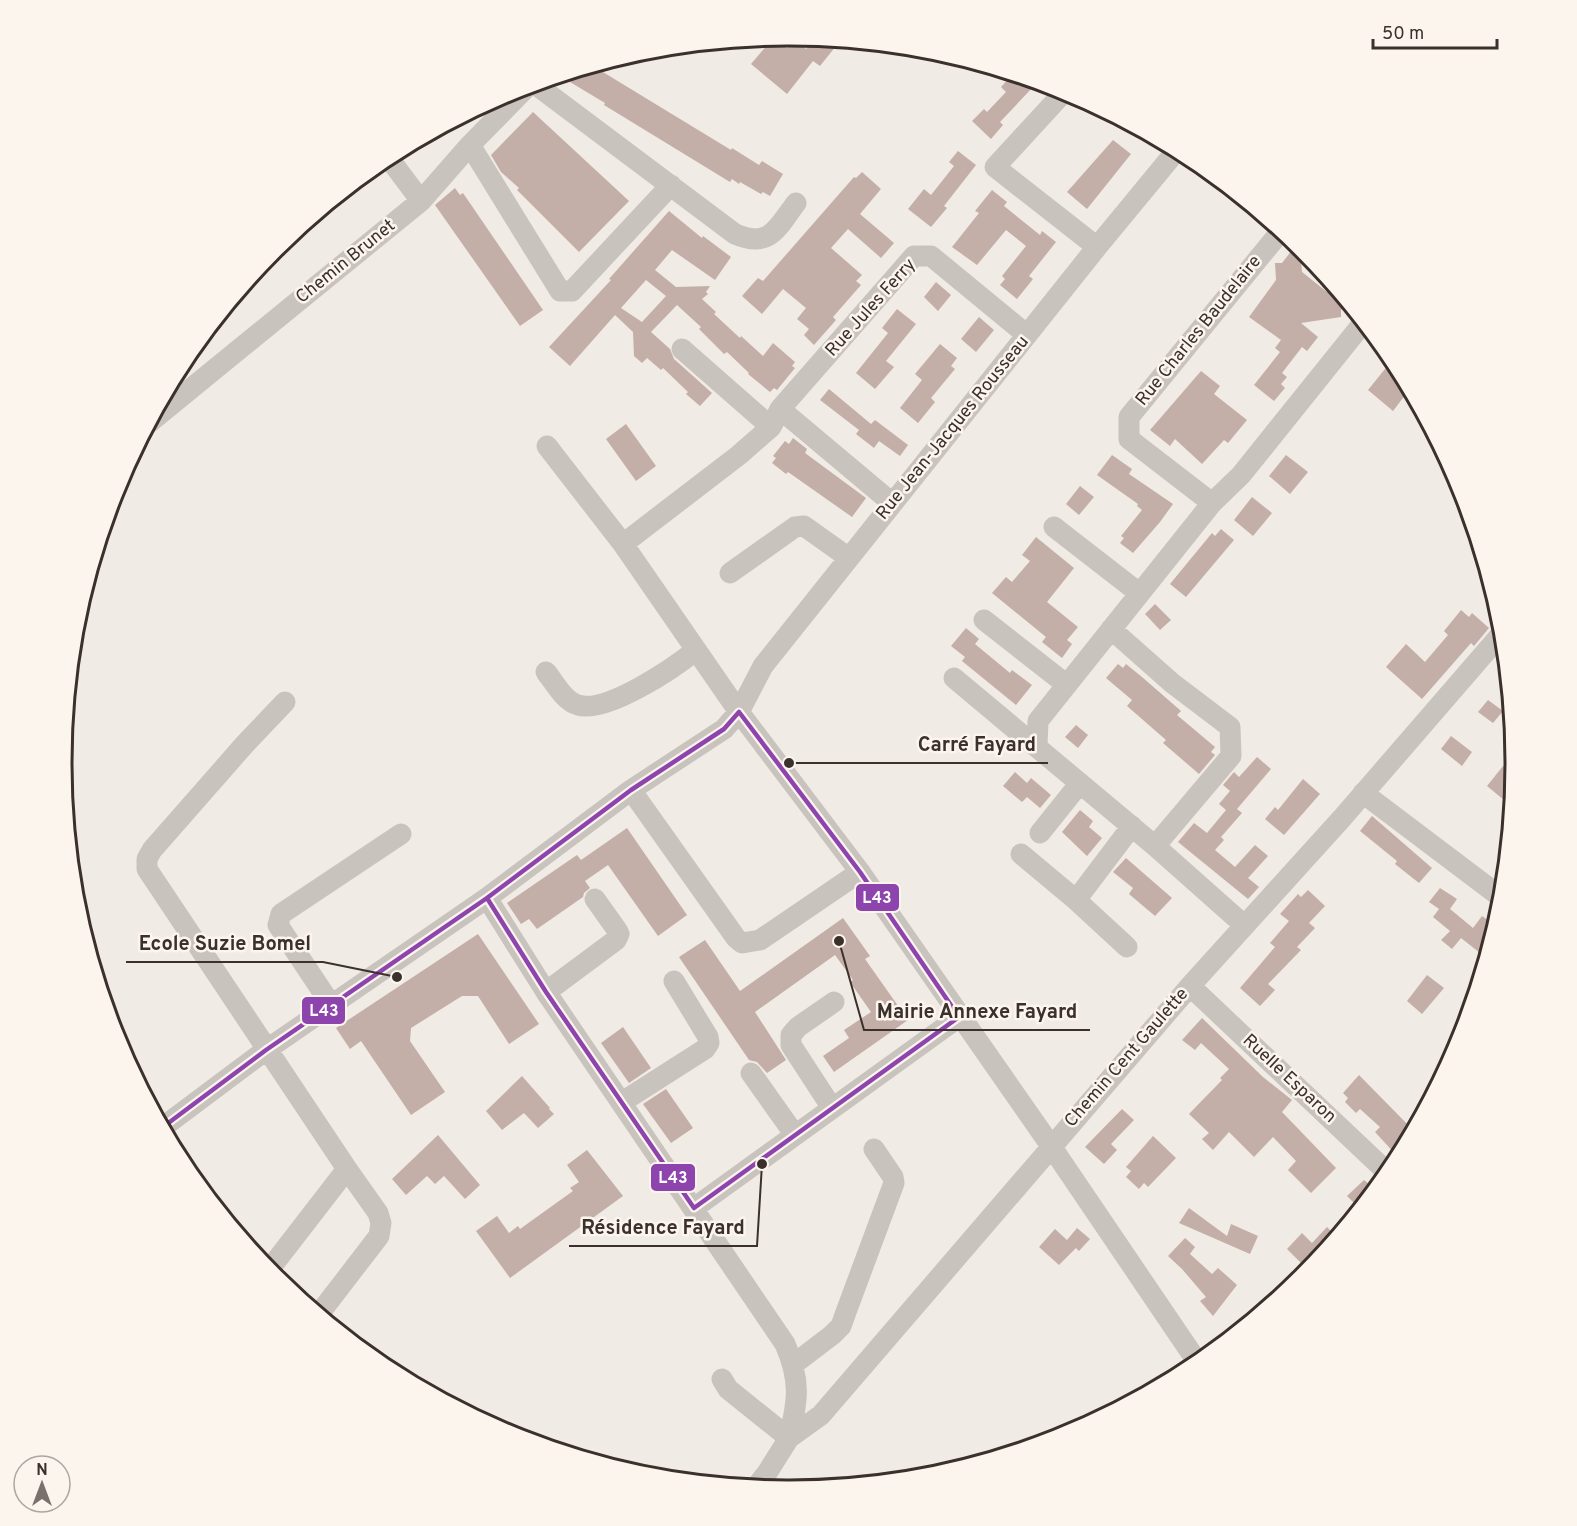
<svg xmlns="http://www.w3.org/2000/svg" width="1577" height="1526" font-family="Overpass,sans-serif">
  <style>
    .building { fill: #c3afa7; fill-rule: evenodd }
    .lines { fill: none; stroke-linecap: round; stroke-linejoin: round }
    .minor { stroke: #c9c3be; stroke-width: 21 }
    .bus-1-casing { stroke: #fbf5ee; stroke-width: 9 }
    .bus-1 { stroke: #8e44ad; stroke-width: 4.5 }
    .labels { text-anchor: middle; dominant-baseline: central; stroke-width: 5; stroke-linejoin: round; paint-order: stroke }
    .street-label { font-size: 18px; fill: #3b302b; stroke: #fbf5ee }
    .rim { fill: none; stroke: #3b302b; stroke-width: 3 }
    .leader { fill: none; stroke: #3b302b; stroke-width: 2 }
    .callout-dot { fill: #3b302b; stroke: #fbf5ee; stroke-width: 2 }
    .callout-label { font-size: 20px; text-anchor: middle; font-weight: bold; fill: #3b302b; stroke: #fbf5ee; stroke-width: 5; stroke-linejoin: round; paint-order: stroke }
    .line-badge { stroke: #fbf5ee; stroke-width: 2 }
    .badge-label { font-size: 16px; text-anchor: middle; font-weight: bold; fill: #fff }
  </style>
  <rect width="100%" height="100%" fill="#f0ebe5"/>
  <path class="building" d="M 774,37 L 787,48 L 794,40 L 806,49 L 814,39 L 840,41 L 820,66 L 813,61 L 787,94 L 751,64 Z
    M 593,66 L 731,150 L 732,148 L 759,165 L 762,161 L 783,174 L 770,196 L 763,192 L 761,194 L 740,182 L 739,184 L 732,179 L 730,182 L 604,105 L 605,103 L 570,82 L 576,71 Z
    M 1012,75 L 1023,78 L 1033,87 L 1000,122 L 1003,125 L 991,139 L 972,121 L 984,109 L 987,112 L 1006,92 L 1001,87 Z
    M 533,112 L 629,201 L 579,252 L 517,190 L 519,188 L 501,172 L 491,155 Z
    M 1113,140 L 1131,154 L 1087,209 L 1067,192 Z
    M 958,151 L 976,165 L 944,206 L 947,208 L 931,227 L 908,209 L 924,189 L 931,195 L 954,166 L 949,162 Z
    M 862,172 L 881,189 L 860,214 L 894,243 L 881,258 L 848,229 L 831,248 L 862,275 L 856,281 L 861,285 L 833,317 L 836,320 L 814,345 L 804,335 L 809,329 L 797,319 L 806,308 L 783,289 L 762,314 L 742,296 L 758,278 L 763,281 L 854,177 L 856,178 Z
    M 455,188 L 460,195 L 463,193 L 543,310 L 520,326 L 435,205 Z
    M 992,190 L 1007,202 L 1004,206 L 1040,235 L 1042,231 L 1056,242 L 1029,276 L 1033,279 L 1017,299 L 1000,285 L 1005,279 L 1002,276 L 1026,246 L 1006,230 L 977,265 L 952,247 L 979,213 L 975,211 Z
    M 669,211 L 702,238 L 703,236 L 731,257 L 715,280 L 672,250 L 655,270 L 676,287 L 710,286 L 706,292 L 708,294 L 702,299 L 716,312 L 714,314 L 740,338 L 741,336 L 763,356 L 773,343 L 795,362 L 792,366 L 795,368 L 777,390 L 774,388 L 770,392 L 748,374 L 749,373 L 727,352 L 724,354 L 699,329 L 701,327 L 677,305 L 651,332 L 670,349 L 674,359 L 712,393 L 700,406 L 686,394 L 688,392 L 663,368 L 661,370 L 647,358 L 642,363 L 634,356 L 633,332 L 615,315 L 570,366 L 549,347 L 611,280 L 609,279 ZM 646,280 L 666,296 L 642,322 L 621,308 Z
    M 1296,245 L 1307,254 L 1301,260 L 1302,272 L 1327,292 L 1337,291 L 1347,303 L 1341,310 L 1341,317 L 1301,323 L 1318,337 L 1307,351 L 1302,347 L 1282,373 L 1287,377 L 1281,384 L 1285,388 L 1274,401 L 1254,385 L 1280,352 L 1275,348 L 1281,340 L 1249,317 L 1276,280 L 1275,263 L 1282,263 Z
    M 936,282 L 951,295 L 938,311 L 924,297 Z
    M 897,309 L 916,324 L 886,361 L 894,367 L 875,389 L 856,373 L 888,333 L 882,328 Z
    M 979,317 L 994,330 L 976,352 L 961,339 Z
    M 940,344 L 957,358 L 951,366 L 955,369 L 931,398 L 935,402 L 918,423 L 900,408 L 922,380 L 915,374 Z
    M 1393,359 L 1409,390 L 1393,411 L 1368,390 Z
    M 1201,371 L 1220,386 L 1214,394 L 1247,420 L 1228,443 L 1224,440 L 1202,464 L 1175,439 L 1170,446 L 1150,430 Z
    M 829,389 L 871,424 L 875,420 L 908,445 L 900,456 L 879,441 L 874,448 L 856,434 L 859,430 L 820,400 Z
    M 626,424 L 656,466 L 636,481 L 606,439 Z
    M 793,438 L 807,449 L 805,453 L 866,498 L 852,517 L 788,472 L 786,474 L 772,463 L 776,458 L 773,456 L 785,441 L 789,444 Z
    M 1112,455 L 1132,469 L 1129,474 L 1173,504 L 1160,522 L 1133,553 L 1120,543 L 1124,538 L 1121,536 L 1142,510 L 1137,506 L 1138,504 L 1097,475 Z
    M 1286,455 L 1308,472 L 1290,494 L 1269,476 Z
    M 1080,486 L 1094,497 L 1079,515 L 1066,504 Z
    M 1252,497 L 1272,513 L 1253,536 L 1234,520 Z
    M 1221,529 L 1234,540 L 1186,597 L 1170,584 L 1212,533 L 1215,536 Z
    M 1036,537 L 1074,568 L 1047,602 L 1078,627 L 1067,640 L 1072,644 L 1062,658 L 1042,642 L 1046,637 L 992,593 L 1006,577 L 1012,582 L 1030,561 L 1022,555 Z
    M 1155,604 L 1171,620 L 1160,630 L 1145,614 Z
    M 1461,610 L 1469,617 L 1472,613 L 1489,628 L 1474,646 L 1471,643 L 1422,699 L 1386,667 L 1406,644 L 1425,662 L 1448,635 L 1444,631 Z
    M 966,628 L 979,639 L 975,644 L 1010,673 L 1012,670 L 1032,685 L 1016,705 L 962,661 L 965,657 L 951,646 Z
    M 1118,664 L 1123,668 L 1126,664 L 1142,677 L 1181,711 L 1177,715 L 1215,747 L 1211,752 L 1215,755 L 1199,774 L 1163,743 L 1166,740 L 1127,706 L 1132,700 L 1106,678 Z
    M 1488,700 L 1503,711 L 1493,723 L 1478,712 Z
    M 1076,725 L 1088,735 L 1078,748 L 1065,737 Z
    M 1451,736 L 1472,752 L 1462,766 L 1441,749 Z
    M 1257,757 L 1271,769 L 1237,809 L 1242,813 L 1221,837 L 1224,840 L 1215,850 L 1235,867 L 1255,845 L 1268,856 L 1248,878 L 1259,887 L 1248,899 L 1178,842 L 1194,823 L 1207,833 L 1226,810 L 1219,804 L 1230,791 L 1223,785 L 1234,772 L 1239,777 Z
    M 1503,766 L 1514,776 L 1513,789 L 1504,800 L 1487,786 Z
    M 1015,772 L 1027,783 L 1031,778 L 1051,795 L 1040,808 L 1027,797 L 1022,802 L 1003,786 Z
    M 1303,779 L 1320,794 L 1284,835 L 1265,819 L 1275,807 L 1278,810 Z
    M 1080,810 L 1093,821 L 1089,827 L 1102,838 L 1087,856 L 1062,832 Z
    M 1372,816 L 1432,868 L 1419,883 L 1395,864 L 1397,861 L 1360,831 Z
    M 627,828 L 687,915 L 658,936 L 608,865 L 585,881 L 590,888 L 584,893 L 583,897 L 537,929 L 529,919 L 521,924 L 507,903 L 577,855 L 581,860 Z
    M 1126,858 L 1172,898 L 1155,916 L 1129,894 L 1133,888 L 1113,872 Z
    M 1440,888 L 1457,899 L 1450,909 L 1473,928 L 1482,916 L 1495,925 L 1491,940 L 1480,953 L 1461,938 L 1452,949 L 1441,940 L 1450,931 L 1433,917 L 1439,909 L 1429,902 Z
    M 1308,890 L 1325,906 L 1309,923 L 1315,928 L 1297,947 L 1301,950 L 1268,984 L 1275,990 L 1260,1006 L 1240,988 L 1275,947 L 1270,943 L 1289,921 L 1280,914 L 1298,894 L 1301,897 Z
    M 843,918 L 870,956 L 865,959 L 908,1020 L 834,1072 L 823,1056 L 849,1038 L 844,1030 L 871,1012 L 850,982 L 853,980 L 835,955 L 755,1012 L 786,1060 L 767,1073 L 757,1062 L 749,1060 L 679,957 L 705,940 L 740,991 Z
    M 478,934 L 539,1024 L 509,1044 L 478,996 L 462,996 L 411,1028 L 410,1041 L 445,1092 L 411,1115 L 361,1041 L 350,1049 L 336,1028 Z
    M 1427,975 L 1444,988 L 1422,1014 L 1407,1001 Z
    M 1202,1018 L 1263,1077 L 1292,1100 L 1282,1112 L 1336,1168 L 1311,1193 L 1288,1170 L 1296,1161 L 1273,1137 L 1254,1157 L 1229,1132 L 1213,1150 L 1202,1139 L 1209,1133 L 1189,1114 L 1222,1080 L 1220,1078 L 1229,1069 L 1201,1043 L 1195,1050 L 1182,1040 Z
    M 623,1027 L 651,1068 L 629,1083 L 601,1043 Z
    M 1359,1075 L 1413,1130 L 1398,1157 L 1375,1132 L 1380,1127 L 1360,1109 L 1356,1113 L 1345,1102 L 1348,1098 L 1343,1093 Z
    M 522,1076 L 550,1108 L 549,1109 L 554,1114 L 538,1128 L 524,1113 L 502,1130 L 486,1111 Z
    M 666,1089 L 693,1128 L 671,1143 L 643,1104 Z
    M 1122,1109 L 1134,1120 L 1111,1144 L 1117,1150 L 1104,1164 L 1085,1147 Z
    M 438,1135 L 480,1185 L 465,1199 L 444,1176 L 435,1184 L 427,1176 L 406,1195 L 392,1179 Z
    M 1153,1136 L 1176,1158 L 1148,1187 L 1144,1183 L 1139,1189 L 1126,1177 L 1131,1171 L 1126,1167 Z
    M 587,1150 L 623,1196 L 510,1278 L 476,1231 L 497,1216 L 509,1233 L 518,1226 L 520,1229 L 573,1191 L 570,1188 L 579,1182 L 567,1165 Z
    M 1364,1180 L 1375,1189 L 1359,1208 L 1347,1196 Z
    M 1189,1208 L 1227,1236 L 1231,1224 L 1258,1236 L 1250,1254 L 1179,1223 Z
    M 1327,1227 L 1336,1236 L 1308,1270 L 1287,1249 L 1302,1233 L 1312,1243 Z
    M 1077,1228 L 1090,1239 L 1079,1251 L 1076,1248 L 1059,1265 L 1039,1247 L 1055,1229 L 1067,1240 Z
    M 1185,1238 L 1195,1247 L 1190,1254 L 1212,1274 L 1218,1268 L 1237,1285 L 1213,1316 L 1200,1301 L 1206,1297 L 1182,1269 L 1168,1256 Z"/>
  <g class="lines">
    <path class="minor" d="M 535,84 L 735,234 C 770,249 777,228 796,203
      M 1065,91 L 995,167 L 1097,247
      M 470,145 L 560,291 L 572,291 L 671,185
      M 388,157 L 421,201
      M 682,349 L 771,427
      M 150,422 L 421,201 L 470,145 L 528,86
      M 547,446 L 623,544 L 739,712 L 860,872 L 1051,1146 L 1198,1363
      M 892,503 L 780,409 L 914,256 L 931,256 L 1027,335
      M 1212,503 L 1129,439 L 1129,417 L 1281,231
      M 1054,527 L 1139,593
      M 623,544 L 739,455 L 771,427 L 780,409
      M 730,573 L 795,527 L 804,526 L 849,558
      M 984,620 L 1067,685
      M 1111,629 L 1172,683 L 1230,727 L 1231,756 L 1155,846
      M 546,672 C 555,683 564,701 578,705 C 606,714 674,668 696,650
      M 954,678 L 1155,846 L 1244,925
      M 1037,746 L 1038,721 L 1212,503 L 1241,475 L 1363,323
      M 631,790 L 736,938 L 742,943 L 760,940 L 860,872
      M 1363,793 L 1502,898
      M 1040,833 L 1080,783
      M 1021,854 L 1076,900 L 1127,947
      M 487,898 L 546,992 L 785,1344 C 801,1381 798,1400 789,1438
      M 1076,900 L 1132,826
      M 1190,986 L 1388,1173
      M 546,992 L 616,940 L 619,934 L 617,930 L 595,899
      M 332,1006 L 278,925 L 281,914 L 401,834
      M 751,1073 L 795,1135
      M 622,1102 L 705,1049 L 709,1043 L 708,1037 L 674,981
      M 832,1108 L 791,1045 L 791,1035 L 798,1027 L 834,1002
      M 163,1127 L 266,1050 L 487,898 L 631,790 L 724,729 L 739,712 L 763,666 L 1097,247 L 1177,150
      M 694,1208 L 959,1017
      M 269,1270 L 347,1169 L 147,869 L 147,859 L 152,850 L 245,744 L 285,702
      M 319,1314 L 379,1236 L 381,1223 L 378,1213 L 347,1169
      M 794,1364 L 832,1335 L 841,1326 L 846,1312 L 894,1183 L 893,1177 L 874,1149
      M 722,1379 L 728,1389 L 789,1438
      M 756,1487 L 767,1473 L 789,1438 L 821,1415 L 1190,986 L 1343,817 L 1503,632"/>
    <g class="bus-1-casing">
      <path id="bus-1" d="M 739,712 L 860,872 L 959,1017 L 694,1208 L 546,992 L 487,898 L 631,790 L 724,729 Z
        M 163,1127 L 266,1050 L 487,898"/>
    </g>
    <use href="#bus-1" class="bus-1"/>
  </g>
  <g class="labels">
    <g class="street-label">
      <text transform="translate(346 262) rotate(-39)">Chemin Brunet</text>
      <text transform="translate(871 308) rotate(-48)">Rue Jules Ferry</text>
      <text transform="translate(1199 331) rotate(-51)">Rue Charles Baudelaire</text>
      <text transform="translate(953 428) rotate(-51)">Rue Jean-Jacques Rousseau</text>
      <text transform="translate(1127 1058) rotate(-49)">Chemin Cent Gaulette</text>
      <text transform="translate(1289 1079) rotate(43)">Ruelle Esparon</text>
    </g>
  </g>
  <path d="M0 0H1577V1526H0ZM788 46H789A716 716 0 0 1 1505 762V764A716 716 0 0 1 789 1480H788A716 716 0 0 1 72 764V762A716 716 0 0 1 788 46Z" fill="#fbf5ee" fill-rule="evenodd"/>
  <path class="rim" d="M788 46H789A716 716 0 0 1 1505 762V764A716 716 0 0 1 789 1480H788A716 716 0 0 1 72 764V762A716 716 0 0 1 788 46Z"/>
  <path class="leader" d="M789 763L906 763H1048M397 977L323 962H126M839 941L864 1030H1090M762 1164L757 1246H569"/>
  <g class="callout-dot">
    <circle cx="789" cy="763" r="6"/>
    <circle cx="397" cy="977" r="6"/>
    <circle cx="839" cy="941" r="6"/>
    <circle cx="762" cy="1164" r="6"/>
  </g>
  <g class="callout-label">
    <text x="977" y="751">Carré Fayard</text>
    <text x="225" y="950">Ecole Suzie Bomel</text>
    <text x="977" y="1018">Mairie Annexe Fayard</text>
    <text x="663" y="1234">Résidence Fayard</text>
  </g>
  <g class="line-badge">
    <rect x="855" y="883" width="45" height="29" rx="6" fill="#8e44ad"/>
    <rect x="301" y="996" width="45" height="29" rx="6" fill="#8e44ad"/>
    <rect x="650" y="1163" width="46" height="29" rx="6" fill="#8e44ad"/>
  </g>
  <g class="badge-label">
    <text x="877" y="903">L43</text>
    <text x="324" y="1016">L43</text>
    <text x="673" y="1183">L43</text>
  </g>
  <g transform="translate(42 1484)"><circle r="28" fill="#fbf5ee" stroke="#aea6a0" stroke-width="1.5"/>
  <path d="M0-4.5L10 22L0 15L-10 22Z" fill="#7a716c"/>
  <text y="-9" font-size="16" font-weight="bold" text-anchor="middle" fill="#3b302b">N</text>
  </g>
  <path d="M1373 39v9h124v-9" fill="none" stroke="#3b302b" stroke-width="3"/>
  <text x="1382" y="39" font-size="18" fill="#3b302b" stroke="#fbf5ee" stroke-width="4.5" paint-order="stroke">50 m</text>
</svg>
